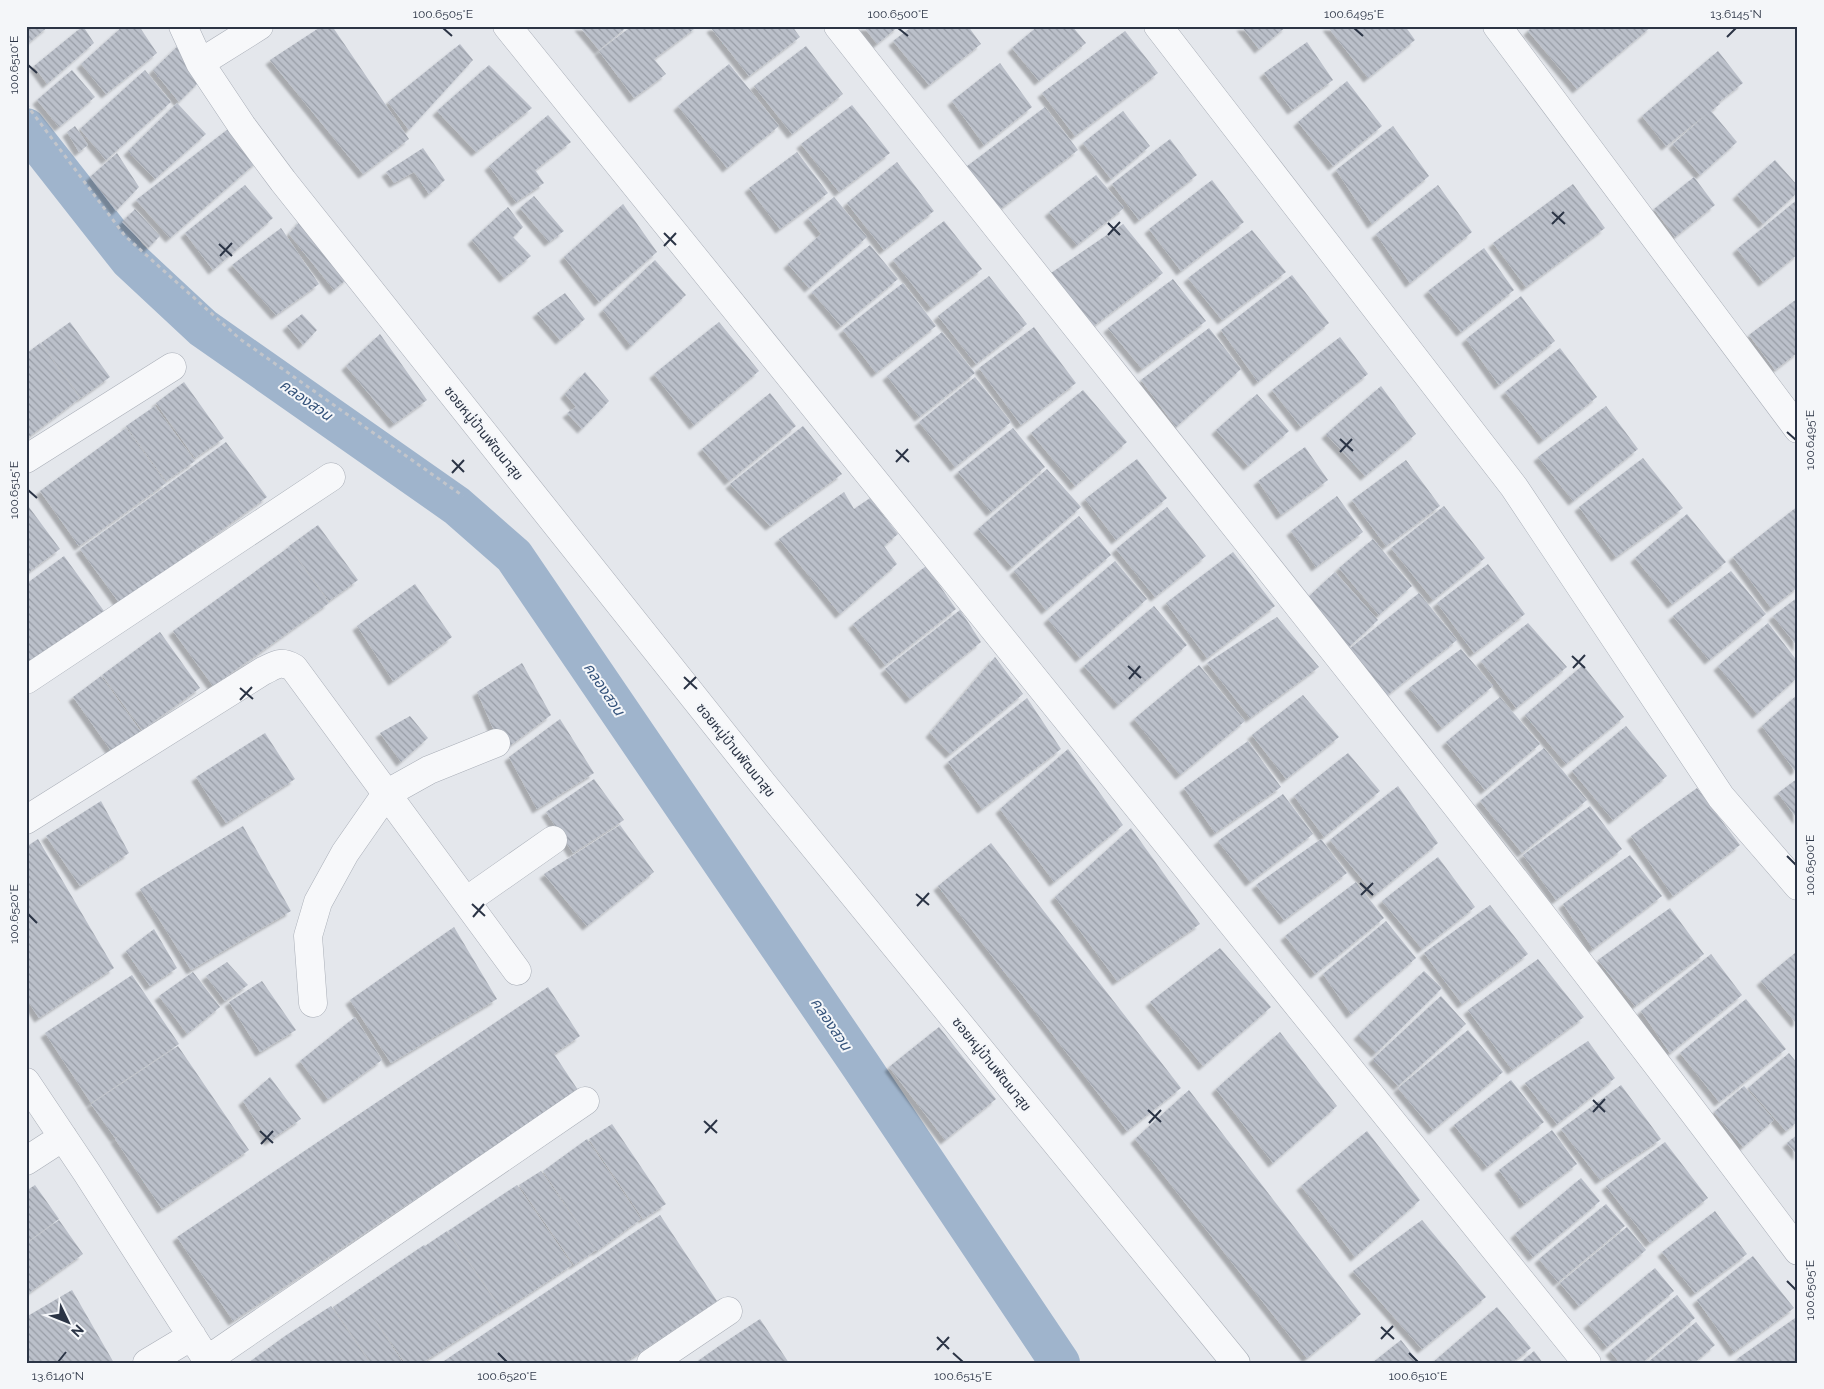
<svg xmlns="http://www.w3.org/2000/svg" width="1824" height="1389" font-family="Raleway,'Noto Sans Thai',sans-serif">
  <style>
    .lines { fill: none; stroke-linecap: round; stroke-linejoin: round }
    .canal { stroke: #9fb4cc; stroke-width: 40 }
    .building { fill: url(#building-back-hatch); filter: url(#shadow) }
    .minor-casing { stroke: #a9aeb7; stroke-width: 29 }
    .path { stroke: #c2c5cb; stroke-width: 3; stroke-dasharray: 4 4; stroke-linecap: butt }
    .minor { stroke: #f7f8fa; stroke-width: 28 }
    .ticks { fill: none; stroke: #2b3445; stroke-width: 2 }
    .labels { text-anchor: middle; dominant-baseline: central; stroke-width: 4; stroke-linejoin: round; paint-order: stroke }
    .street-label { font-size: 14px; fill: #2b3445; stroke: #f4f6f9 }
    .water-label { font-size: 15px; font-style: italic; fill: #34527a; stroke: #f4f6f9 }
    .neatline { fill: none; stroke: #2b3445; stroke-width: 2 }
    .ticks-label { font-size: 12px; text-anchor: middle; fill: #2b3445 }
  </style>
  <defs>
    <pattern id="building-back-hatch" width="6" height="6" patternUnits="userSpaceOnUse" patternTransform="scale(1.25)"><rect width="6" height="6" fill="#bbc0ca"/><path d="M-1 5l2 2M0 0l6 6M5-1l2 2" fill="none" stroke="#989da6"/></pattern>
    <filter id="shadow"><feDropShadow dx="-4.5" dy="4.5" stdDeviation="1" flood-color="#0004"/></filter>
  </defs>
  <rect width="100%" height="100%" fill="#e4e7ec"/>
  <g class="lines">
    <path class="canal" d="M 26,128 L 129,259 L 203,328 L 457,506 L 514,556 L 861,1066 L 1060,1363"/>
  </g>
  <path class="building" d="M 26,26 L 49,26 L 26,45 Z
    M 83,26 L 94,43 L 47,84 L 34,66 Z
    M 123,26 L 139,26 L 157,53 L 106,94 L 81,64 Z
    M 322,26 L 332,26 L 409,139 L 363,174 L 270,60 Z
    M 579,26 L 628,26 L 599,50 Z
    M 632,26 L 698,26 L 654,59 L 666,74 L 634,98 L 599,51 Z
    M 714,26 L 792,26 L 800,37 L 749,76 L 711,28 Z
    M 863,26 L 899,26 L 877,44 Z
    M 913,26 L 968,26 L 981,44 L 929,85 L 893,41 Z
    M 1038,26 L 1072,26 L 1086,43 L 1039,81 L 1012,48 Z
    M 1241,26 L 1287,26 L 1259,49 Z
    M 1327,26 L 1405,26 L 1415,40 L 1368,78 Z
    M 1533,26 L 1652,26 L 1577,89 L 1528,31 Z
    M 1125,31 L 1158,73 L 1075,136 L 1042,93 Z
    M 182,42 L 200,81 L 179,102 L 153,70 Z
    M 1307,42 L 1333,80 L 1292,110 L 1264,73 Z
    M 460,44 L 473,60 L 409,130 L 388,102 Z
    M 806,46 L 843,94 L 792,134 L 754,86 Z
    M 1718,51 L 1743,83 L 1719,102 L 1720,104 L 1711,111 L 1737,142 L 1700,175 L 1673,144 L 1708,113 L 1666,146 L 1642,116 Z
    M 1000,63 L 1032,107 L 984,145 L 952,101 Z
    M 729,64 L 779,126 L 727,168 L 678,106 Z
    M 489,65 L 532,108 L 476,152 L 437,111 Z
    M 72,70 L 95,97 L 59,127 L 37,100 Z
    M 145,70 L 171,102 L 106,160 L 80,129 Z
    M 1347,81 L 1382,126 L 1333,166 L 1298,122 Z
    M 177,103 L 206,134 L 155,179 L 128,151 Z
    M 852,105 L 890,153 L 839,192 L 801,144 Z
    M 1045,107 L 1078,150 L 995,213 L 962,170 Z
    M 1123,111 L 1150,146 L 1111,179 L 1083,143 Z
    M 548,115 L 571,142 L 535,170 L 544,183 L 516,202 L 489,166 Z
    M 75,126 L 88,145 L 79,152 L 67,132 Z
    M 232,126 L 259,160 L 170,238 L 136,200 Z
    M 1393,126 L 1429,176 L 1372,224 L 1336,170 Z
    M 1170,139 L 1197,175 L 1139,220 L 1112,184 Z
    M 423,148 L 445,180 L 429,194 L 414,172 L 394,183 L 386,172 Z
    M 797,152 L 828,193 L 780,229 L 749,188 Z
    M 117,153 L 139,187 L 116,211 L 90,177 Z
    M 1775,160 L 1798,186 L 1798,192 L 1763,224 L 1737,195 Z
    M 897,162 L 934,211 L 884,250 L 847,203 Z
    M 1096,175 L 1124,208 L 1077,245 L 1049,212 Z
    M 1694,177 L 1715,205 L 1675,237 L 1654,209 Z
    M 1212,180 L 1244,222 L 1181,271 L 1149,229 Z
    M 1573,184 L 1605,228 L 1526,287 L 1493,243 Z
    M 245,185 L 273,218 L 213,270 L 185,233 Z
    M 1438,185 L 1472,232 L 1410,283 L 1376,234 Z
    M 534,196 L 564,231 L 549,242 L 520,208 Z
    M 834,197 L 867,237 L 809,288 L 788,264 L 821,234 L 808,218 Z
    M 1798,199 L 1798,254 L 1763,282 L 1737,249 Z
    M 623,204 L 657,252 L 599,302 L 564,257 Z
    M 508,207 L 523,227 L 513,237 L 531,256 L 504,278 L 472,240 Z
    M 135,209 L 160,236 L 148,248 L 122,222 Z
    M 303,218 L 349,277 L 334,290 L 289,234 Z
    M 944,221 L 982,269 L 931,308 L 893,260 Z
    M 1123,224 L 1163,273 L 1091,328 L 1051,273 Z
    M 281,228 L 319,284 L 276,315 L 232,265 Z
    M 1252,230 L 1286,272 L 1222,320 L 1188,278 Z
    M 870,245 L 898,279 L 841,326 L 812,292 Z
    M 1484,248 L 1514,290 L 1461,332 L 1428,291 Z
    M 655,260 L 686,295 L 631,346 L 603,310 Z
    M 1292,275 L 1329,323 L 1258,382 L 1221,330 Z
    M 989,276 L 1027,324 L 976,364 L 938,316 Z
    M 1173,279 L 1206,321 L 1142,369 L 1108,328 Z
    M 903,283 L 936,326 L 876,373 L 843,330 Z
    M 565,293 L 585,319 L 560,340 L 537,313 Z
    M 1521,296 L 1555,341 L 1499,385 L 1466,339 Z
    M 1798,298 L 1798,352 L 1775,370 L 1749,335 Z
    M 302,314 L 317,330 L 303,345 L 287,326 Z
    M 70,322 L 110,377 L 81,398 L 41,343 Z
    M 719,322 L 759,371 L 694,425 L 654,374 Z
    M 1034,327 L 1076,383 L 1021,425 L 979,368 Z
    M 1209,328 L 1241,369 L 1176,427 L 1141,380 Z
    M 942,332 L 975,373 L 919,417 L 887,376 Z
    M 380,334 L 427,400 L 394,424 L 346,366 Z
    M 1340,337 L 1368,374 L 1301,427 L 1272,390 Z
    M 40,343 L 80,398 L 26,439 L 26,354 Z
    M 1560,348 L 1597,397 L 1543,440 L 1505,392 Z
    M 585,372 L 609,401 L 582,429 L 567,413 L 576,407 L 565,394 Z
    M 975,377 L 1011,422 L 955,467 L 919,422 Z
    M 184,382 L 224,438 L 195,458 L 156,403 Z
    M 1381,386 L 1416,434 L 1365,476 L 1326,434 Z
    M 1083,390 L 1127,442 L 1075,486 L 1031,433 Z
    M 770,393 L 796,426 L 729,481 L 702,449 Z
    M 1257,394 L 1289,431 L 1248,466 L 1216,430 Z
    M 155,406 L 195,461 L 166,481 L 126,426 Z
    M 1606,406 L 1638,449 L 1573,501 L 1538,457 Z
    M 803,426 L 842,474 L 770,526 L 730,484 Z
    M 126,428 L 166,483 L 79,546 L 40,491 Z
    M 1013,428 L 1045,467 L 991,512 L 958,472 Z
    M 226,442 L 267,497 L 120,604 L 80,549 Z
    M 1305,447 L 1328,480 L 1281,515 L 1258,481 Z
    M 1643,458 L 1683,508 L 1616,557 L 1579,507 Z
    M 1137,459 L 1167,498 L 1116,540 L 1085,499 Z
    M 1406,460 L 1440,506 L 1386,546 L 1352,500 Z
    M 1047,469 L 1081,507 L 1012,567 L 978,529 Z
    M 844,492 L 854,509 L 870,498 L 898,534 L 884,546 L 897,564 L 840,614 L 779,539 Z
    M 1337,496 L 1363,532 L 1316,567 L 1291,531 Z
    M 26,503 L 60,549 L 26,574 Z
    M 1444,506 L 1485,558 L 1433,600 L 1391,548 Z
    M 1798,506 L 1798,587 L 1771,608 L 1733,557 Z
    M 1167,507 L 1206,556 L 1155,597 L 1116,549 Z
    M 1687,514 L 1726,562 L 1672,604 L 1635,558 Z
    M 1079,516 L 1111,555 L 1046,610 L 1014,571 Z
    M 318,525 L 358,580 L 329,601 L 289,546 Z
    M 1373,539 L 1412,586 L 1379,615 L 1339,568 Z
    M 289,547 L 329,603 L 213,686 L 173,631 Z
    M 1233,552 L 1275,606 L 1207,658 L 1166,603 Z
    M 64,556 L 104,611 L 26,669 L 26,584 Z
    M 1115,561 L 1147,599 L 1080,658 L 1048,619 Z
    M 1488,564 L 1525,614 L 1474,653 L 1437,603 Z
    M 926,566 L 956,609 L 885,665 L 853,624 Z
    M 1731,571 L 1766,614 L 1709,660 L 1673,616 Z
    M 1335,572 L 1378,620 L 1349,647 L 1306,599 Z
    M 415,584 L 452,637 L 393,681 L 357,626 Z
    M 1419,593 L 1457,640 L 1385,697 L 1348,650 Z
    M 1798,597 L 1798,647 L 1773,616 Z
    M 1154,606 L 1187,645 L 1118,705 L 1084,666 Z
    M 960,610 L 981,642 L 910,699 L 885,669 Z
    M 1277,617 L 1319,667 L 1250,718 L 1207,663 Z
    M 1528,623 L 1567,667 L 1516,708 L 1481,661 Z
    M 1768,623 L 1798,662 L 1798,677 L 1757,714 L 1718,666 Z
    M 160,632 L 200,688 L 142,730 L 102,675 Z
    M 1461,649 L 1493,686 L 1442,728 L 1409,688 Z
    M 995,657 L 1023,694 L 950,754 L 930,733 Z
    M 522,663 L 551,715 L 503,751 L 477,692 Z
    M 1199,665 L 1245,721 L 1180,775 L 1134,719 Z
    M 1583,665 L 1624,717 L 1566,764 L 1525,715 Z
    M 101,676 L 141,732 L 112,752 L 73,697 Z
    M 1798,694 L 1798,768 L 1795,771 L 1762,726 Z
    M 1303,695 L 1339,737 L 1286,779 L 1252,735 Z
    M 1500,697 L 1540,744 L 1485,790 L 1446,742 Z
    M 1027,698 L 1061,749 L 982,809 L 948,762 Z
    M 410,716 L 428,738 L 401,762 L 380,733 Z
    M 560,719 L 594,773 L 537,809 L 509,757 Z
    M 1626,726 L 1667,776 L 1613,820 L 1572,771 Z
    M 265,733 L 295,779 L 226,823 L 196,777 Z
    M 1248,741 L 1281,787 L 1215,833 L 1184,788 Z
    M 1544,748 L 1587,800 L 1522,853 L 1480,801 Z
    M 1068,749 L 1123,825 L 1054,882 L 1000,809 Z
    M 1348,753 L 1380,791 L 1324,837 L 1294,796 Z
    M 1798,778 L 1798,820 L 1778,793 Z
    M 594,779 L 624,820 L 573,853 L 546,812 Z
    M 1398,786 L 1438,843 L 1375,895 L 1330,840 Z
    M 1697,788 L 1740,845 L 1673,896 L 1631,836 Z
    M 1283,794 L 1313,834 L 1250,882 L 1218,841 Z
    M 101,801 L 129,853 L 80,886 L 46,836 Z
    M 1590,806 L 1622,849 L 1556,900 L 1523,855 Z
    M 620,825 L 654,872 L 587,926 L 544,874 Z
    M 243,826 L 291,911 L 191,970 L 140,889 Z
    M 1131,828 L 1200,924 L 1117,981 L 1055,897 Z
    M 38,839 L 114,968 L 39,1018 L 26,998 L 26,847 Z
    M 1321,839 L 1347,873 L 1284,920 L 1256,885 Z
    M 991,843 L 1181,1088 L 1127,1131 L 938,886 Z
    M 1630,855 L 1662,896 L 1593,949 L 1563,904 Z
    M 1438,857 L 1475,907 L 1422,949 L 1382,901 Z
    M 1356,882 L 1384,918 L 1315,974 L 1285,936 Z
    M 1490,905 L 1528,954 L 1462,1004 L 1424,953 Z
    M 1670,908 L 1704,954 L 1635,1006 L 1598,960 Z
    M 1386,921 L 1416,958 L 1351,1014 L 1323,974 Z
    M 454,927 L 497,999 L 391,1063 L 350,1000 Z
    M 154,929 L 177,968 L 150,986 L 126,951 Z
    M 1220,948 L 1271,1007 L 1203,1066 L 1150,1002 Z
    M 1795,953 L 1798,956 L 1798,1021 L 1796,1023 L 1761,981 Z
    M 1711,954 L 1742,995 L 1670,1053 L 1641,1011 Z
    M 1538,959 L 1584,1017 L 1512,1070 L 1468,1010 Z
    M 227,962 L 248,985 L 225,1001 L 206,976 Z
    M 1424,971 L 1442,988 L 1376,1053 L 1358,1035 Z
    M 193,972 L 220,1007 L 187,1034 L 159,996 Z
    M 132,975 L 179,1044 L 91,1103 L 45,1033 Z
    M 262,981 L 296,1030 L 260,1052 L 229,1002 Z
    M 548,987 L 580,1036 L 554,1054 L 578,1090 L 233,1321 L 177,1237 Z
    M 1441,996 L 1466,1024 L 1398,1086 L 1373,1059 Z
    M 1746,999 L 1786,1049 L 1719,1102 L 1680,1053 Z
    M 355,1017 L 382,1060 L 328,1099 L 300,1061 Z
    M 939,1027 L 996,1099 L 945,1140 L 889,1067 Z
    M 1468,1030 L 1503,1072 L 1433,1130 L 1398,1088 Z
    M 1280,1032 L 1337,1106 L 1273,1163 L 1216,1089 Z
    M 1588,1041 L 1615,1078 L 1557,1124 L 1525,1083 Z
    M 178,1046 L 249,1150 L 162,1209 L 115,1139 L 120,1135 L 115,1138 L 91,1104 Z
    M 1789,1053 L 1798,1064 L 1798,1121 L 1786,1131 L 1748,1088 Z
    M 270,1077 L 301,1119 L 269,1141 L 243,1101 Z
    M 1511,1080 L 1544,1122 L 1487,1167 L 1454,1125 Z
    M 1621,1085 L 1661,1139 L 1600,1180 L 1561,1129 Z
    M 1744,1086 L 1774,1120 L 1743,1147 L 1714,1112 Z
    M 1189,1090 L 1361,1314 L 1307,1358 L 1135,1139 Z
    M 612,1124 L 666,1204 L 643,1219 L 589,1139 Z
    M 1552,1130 L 1577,1164 L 1524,1204 L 1499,1170 Z
    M 1367,1131 L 1420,1200 L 1355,1257 L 1301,1186 Z
    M 1798,1134 L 1798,1156 L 1787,1143 Z
    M 587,1139 L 641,1219 L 597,1251 L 543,1171 Z
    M 1665,1142 L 1708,1198 L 1650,1243 L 1606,1186 Z
    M 541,1171 L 596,1250 L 574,1265 L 519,1185 Z
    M 1581,1178 L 1600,1201 L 1533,1257 L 1515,1234 Z
    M 35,1185 L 59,1219 L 26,1243 L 26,1191 Z
    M 517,1185 L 572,1265 L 503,1311 L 448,1231 Z
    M 1606,1204 L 1625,1226 L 1558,1282 L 1539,1259 Z
    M 1715,1211 L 1747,1254 L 1695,1293 L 1662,1252 Z
    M 660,1215 L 717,1301 L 624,1363 L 441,1363 Z
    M 59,1220 L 83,1254 L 26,1295 L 26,1244 Z
    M 1422,1220 L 1486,1297 L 1422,1349 L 1353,1271 Z
    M 1627,1227 L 1646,1250 L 1579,1306 L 1560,1283 Z
    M 447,1231 L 502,1311 L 422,1363 L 405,1363 L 363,1302 L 403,1363 L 371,1363 L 333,1307 L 424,1245 L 425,1246 Z
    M 1753,1256 L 1794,1308 L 1734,1352 L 1697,1300 Z
    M 1655,1268 L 1674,1291 L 1607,1347 L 1588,1324 Z
    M 72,1290 L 114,1363 L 26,1363 L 26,1317 Z
    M 1677,1295 L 1695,1318 L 1642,1363 L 1620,1363 L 1610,1351 Z
    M 331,1306 L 370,1363 L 248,1363 L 285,1336 Z
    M 1497,1307 L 1531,1348 L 1512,1363 L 1432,1363 Z
    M 1798,1316 L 1798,1363 L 1740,1363 L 1737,1359 Z
    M 760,1319 L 789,1363 L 695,1363 L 719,1346 Z
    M 1696,1322 L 1715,1345 L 1694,1363 L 1647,1363 Z
    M 1401,1340 L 1419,1363 L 1372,1363 Z
    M 1534,1351 L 1543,1363 L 1520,1363 Z"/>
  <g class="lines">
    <g class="minor-casing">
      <path id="minor" d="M 183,26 L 200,63 L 242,126 L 283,181 L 763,784 L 1236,1363
        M 507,26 L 1587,1363
        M 838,26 C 1159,434 1488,835 1798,1251
        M 1158,26 L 1514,487 L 1721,797 L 1798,886
        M 1497,26 L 1798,429
        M 200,63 L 259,26
        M 26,459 L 172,367
        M 26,680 L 331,477
        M 26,820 L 263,671 C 276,665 280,660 294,668 L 517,971
        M 466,901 L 553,840
        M 313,1003 L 308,936 L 318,902 L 345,853 L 386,794 L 429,770 L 496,743
        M 26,1082 L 87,1173 L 209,1363
        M 26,1161 L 63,1137
        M 207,1360 L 585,1101
        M 147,1363 L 192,1336
        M 651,1363 L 728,1311"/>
    </g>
    <path class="path" d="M 26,104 L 125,236 L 240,339 L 463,496"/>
    <use href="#minor" class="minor"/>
  </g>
  <path class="ticks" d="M 443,28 L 452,36M 898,28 L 908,36M 1354,28 L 1363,36M 1727,37 L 1736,28M 28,65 L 37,73M 1552,212 L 1565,224M 1108,223 L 1120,235M 1552,224 L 1564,212M 664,233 L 676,245M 1108,235 L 1120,222M 219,244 L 232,256M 664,246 L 676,233M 220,256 L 232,243M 1787,432 L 1796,440M 1340,439 L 1353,451M 896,450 L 909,462M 1340,452 L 1352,439M 452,460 L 464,472M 896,462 L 908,449M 452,473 L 464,460M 28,490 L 37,498M 1572,656 L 1585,668M 1128,666 L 1141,678M 1573,668 L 1585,655M 684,677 L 697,689M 1129,679 L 1140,666M 240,688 L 253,699M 684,689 L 696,677M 240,700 L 252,687M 1787,856 L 1796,865M 1360,883 L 1373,895M 916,894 L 929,905M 1361,895 L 1373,883M 472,904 L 485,916M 917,906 L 929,893M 28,914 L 37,923M 473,917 L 484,904M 1593,1100 L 1605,1112M 1148,1110 L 1161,1122M 1593,1112 L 1605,1099M 704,1121 L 717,1133M 1149,1123 L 1161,1110M 260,1131 L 273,1143M 705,1133 L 717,1120M 261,1144 L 273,1131M 1787,1281 L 1796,1290M 1381,1327 L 1394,1339M 937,1337 L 949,1349M 1381,1339 L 1393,1326M 937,1350 L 949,1337M 498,1353 L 507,1362M 953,1353 L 963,1362M 1409,1353 L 1418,1362M 58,1362 L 66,1352"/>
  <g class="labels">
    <g class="street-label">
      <text transform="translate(484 433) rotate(51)">ซอยหมู่บ้านพัฒนาสุข</text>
      <text transform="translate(736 750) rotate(51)">ซอยหมู่บ้านพัฒนาสุข</text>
      <text transform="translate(992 1064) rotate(51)">ซอยหมู่บ้านพัฒนาสุข</text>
    </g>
    <g class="water-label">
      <text transform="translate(306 400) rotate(35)">คลองสวน</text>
      <text transform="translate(604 689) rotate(56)">คลองสวน</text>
      <text transform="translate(831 1024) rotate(56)">คลองสวน</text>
    </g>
  </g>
  <rect width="1824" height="1389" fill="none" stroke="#f4f6f9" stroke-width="55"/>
  <g transform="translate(68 1322) rotate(133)" stroke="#f4f6f9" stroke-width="4" paint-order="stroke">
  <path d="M0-4L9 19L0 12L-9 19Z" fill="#2b3445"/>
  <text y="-8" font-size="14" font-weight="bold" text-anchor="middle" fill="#2b3445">N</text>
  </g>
  <rect x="28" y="28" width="1768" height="1334" class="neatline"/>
  <g class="ticks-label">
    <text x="443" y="18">100.6505°E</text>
    <text x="898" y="18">100.6500°E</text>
    <text x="1354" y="18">100.6495°E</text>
    <text x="1736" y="18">13.6145°N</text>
    <text transform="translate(14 65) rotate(-90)" y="4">100.6510°E</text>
    <text transform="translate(1810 440) rotate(-90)" y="4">100.6495°E</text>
    <text transform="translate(14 490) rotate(-90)" y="4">100.6515°E</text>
    <text transform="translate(1810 865) rotate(-90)" y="4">100.6500°E</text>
    <text transform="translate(14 914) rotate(-90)" y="4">100.6520°E</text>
    <text transform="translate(1810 1290) rotate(-90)" y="4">100.6505°E</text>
    <text x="58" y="1380">13.6140°N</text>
    <text x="507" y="1380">100.6520°E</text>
    <text x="963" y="1380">100.6515°E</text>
    <text x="1418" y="1380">100.6510°E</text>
  </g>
</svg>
